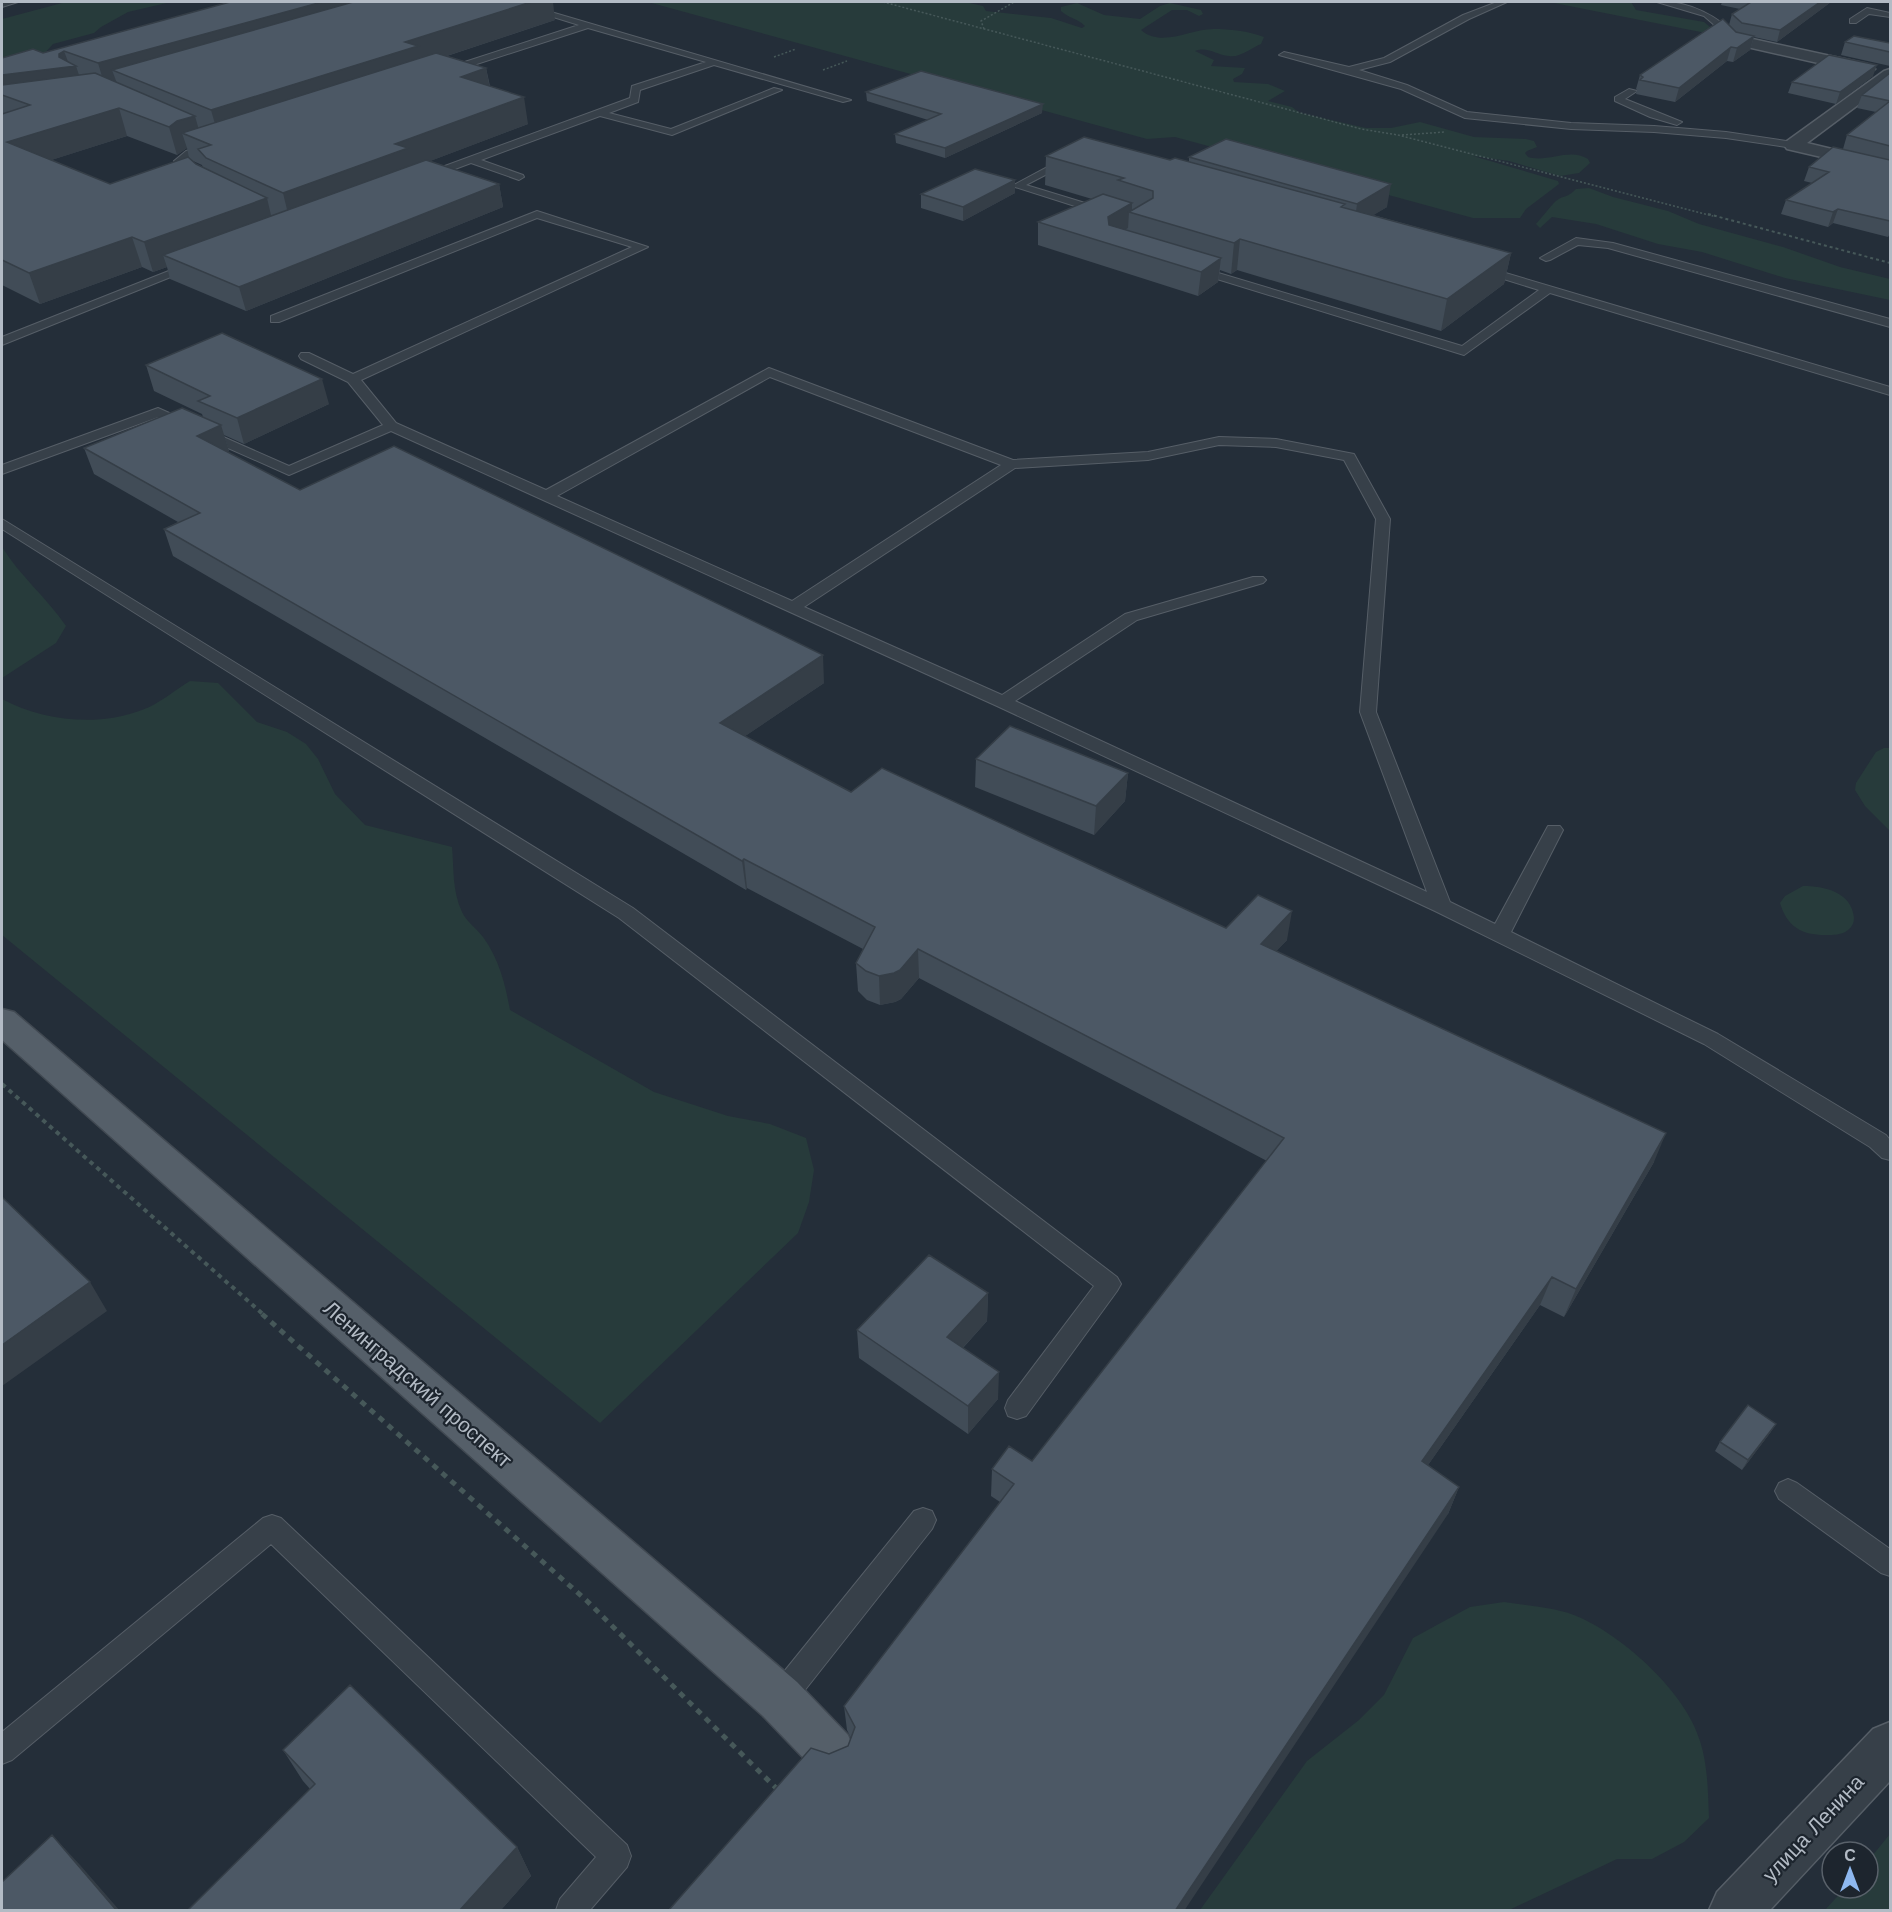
<svg xmlns="http://www.w3.org/2000/svg" width="1892" height="1912" font-family="'Work Sans',sans-serif">
  <style>
    .green { fill: #273b3b }
    .lines { fill: none; stroke-linecap: round; stroke-linejoin: round }
    .service-casing { stroke: #565e67; stroke-width: 2 }
    .minor-casing { stroke: #565e67; stroke-width: 3 }
    .tertiary-casing { stroke: #565e67; stroke-width: 3 }
    .primary-casing { stroke: #414952; stroke-width: 3 }
    .path-far3 { stroke: #465859; stroke-width: 1.5; stroke-dasharray: 2 2; stroke-linecap: butt }
    .path-far2 { stroke: #465859; stroke-width: 2; stroke-dasharray: 3 3; stroke-linecap: butt }
    .path-far1 { stroke: #465859; stroke-width: 4; stroke-dasharray: 4.5 4.5; stroke-linecap: butt }
    .path { stroke: #465859; stroke-width: 5; stroke-dasharray: 6 6; stroke-linecap: butt }
    .service { fill: #374049; fill-rule: evenodd }
    .minor { fill: #374049; fill-rule: evenodd }
    .tertiary { fill: #374049; fill-rule: evenodd }
    .primary { fill: #555f69; fill-rule: evenodd }
    .wall { fill: #414c57; fill-rule: evenodd }
    .shaded-wall { fill: #353e47 }
    .building { fill: #4c5865; stroke: #353e47; stroke-width: 1.5 }
    .labels { text-anchor: middle; dominant-baseline: central; stroke-width: 4.5; stroke-linejoin: round; paint-order: stroke }
    .near-street-label { font-size: 21px; fill: #b3bbc5; stroke: #1d252e }
  </style>
  <rect width="100%" height="100%" fill="#242e39"/>
  <path class="green" d="M 66,2 L 171,2 L 128,12 L 101,27 L 94,33 L 53,44 L 45,53 L 2,88 L 2,19 Z
    M 648,2 L 965,2 L 983,6 L 986,11 L 1051,18 L 1082,28 L 1085,26 C 1079,19 1068,18 1061,11 L 1061,7 L 1077,3 L 1104,15 L 1140,19 L 1160,6 L 1170,3 L 1201,10 L 1203,14 L 1199,16 L 1187,10 L 1172,10 L 1141,30 C 1161,48 1191,29 1213,29 C 1230,29 1248,31 1264,37 L 1261,44 C 1251,48 1240,58 1229,56 C 1216,55 1208,46 1195,51 L 1214,60 L 1211,66 L 1245,68 L 1242,74 L 1233,79 L 1234,82 L 1268,84 L 1285,91 L 1268,101 L 1292,107 L 1300,113 L 1366,128 L 1391,128 L 1420,122 L 1474,137 L 1526,139 L 1534,141 L 1537,147 L 1527,151 L 1525,153 L 1528,157 C 1548,163 1570,147 1588,159 L 1590,163 L 1579,173 L 1560,176 L 1509,161 L 1473,156 L 1558,181 L 1559,184 L 1526,209 L 1520,218 L 1473,218 L 1175,137 L 1147,139 Z
    M 1549,2 L 1631,2 L 1636,10 L 1704,22 L 1721,36 Z
    M 1589,188 L 1613,197 L 1668,211 L 1699,224 L 1783,247 L 1840,267 L 1890,279 L 1890,300 L 1785,278 L 1702,252 L 1658,244 L 1596,224 L 1552,217 L 1540,228 L 1536,224 C 1540,220 1553,203 1556,201 C 1563,195 1568,198 1576,189 Z
    M 2,547 C 20,576 47,598 66,626 L 56,643 L 2,678 Z
    M 190,681 L 218,683 L 257,722 L 287,732 L 306,744 L 318,759 L 335,794 L 365,825 L 452,847 C 454,869 452,891 462,912 C 466,921 476,928 483,937 C 499,959 505,983 510,1010 L 654,1092 L 728,1116 L 770,1124 L 806,1138 L 814,1170 L 809,1202 L 798,1233 L 600,1423 L 2,935 L 2,699 C 43,721 98,727 142,710 C 159,704 175,690 190,681 Z
    M 1884,748 L 1890,748 L 1890,831 L 1865,806 L 1855,790 L 1856,783 L 1876,752 Z
    M 1803,886 C 1824,886 1852,892 1854,918 C 1854,923 1852,927 1848,930 C 1842,935 1833,935 1825,935 C 1802,935 1787,927 1780,903 L 1785,896 Z
    M 1504,1602 C 1528,1606 1558,1607 1581,1618 C 1625,1638 1686,1693 1700,1741 C 1708,1766 1708,1793 1709,1818 L 1684,1842 L 1652,1859 L 1617,1859 L 1509,1910 L 1200,1910 L 1307,1761 L 1359,1720 L 1384,1695 L 1413,1638 L 1470,1607 Z
    M 1890,1834 L 1890,1910 L 1825,1910 L 1845,1888 L 1868,1888 L 1868,1861 Z"/>
  <g class="lines">
    <g class="service-casing">
      <path id="service" d="M 6,2 L 18,2 L 2,7 L 2,3 Z
        M 505,2 L 517,2 L 851,100 L 843,102 L 714,65 L 640,90 L 638,102 L 609,113 L 671,129 L 774,88 L 782,90 L 672,135 L 600,116 L 481,160 L 523,175 L 524,177 L 519,180 L 471,163 L 431,178 L 423,178 L 423,174 L 630,98 L 632,86 L 706,62 L 588,28 L 449,73 L 443,73 L 443,69 L 579,25 Z
        M 1497,2 L 1507,2 L 1469,19 L 1390,62 L 1359,70 L 1407,85 L 1467,112 L 1571,123 L 1654,126 L 1726,132 L 1793,142 L 1798,145 L 1793,148 L 1726,138 L 1654,132 L 1571,129 L 1465,118 L 1401,89 L 1279,55 L 1284,52 L 1349,67 L 1384,58 L 1463,15 Z
        M 1657,2 C 1689,0 1720,17 1741,40 L 1734,42 L 1704,16 Z
        M 1867,8 L 1890,13 L 1890,17 L 1869,14 L 1856,23 L 1850,23 L 1850,19 Z
        M 1629,89 L 1637,91 L 1625,99 L 1682,122 L 1677,125 L 1650,117 L 1615,101 L 1615,97 Z
        M 213,143 L 218,146 L 217,148 L 194,155 L 185,161 L 199,175 L 199,179 L 191,179 L 174,161 L 186,151 Z
        M 1068,156 L 1072,157 L 1072,161 L 1026,185 L 1108,210 L 1108,214 L 1100,214 L 1012,186 Z
        M 537,211 L 648,247 L 361,380 L 396,423 L 546,490 L 769,368 L 1013,460 L 1148,452 L 1219,437 L 1276,439 L 1354,454 L 1390,519 L 1376,712 L 1450,902 L 1495,924 L 1548,826 L 1560,826 L 1563,830 L 1511,932 L 1718,1034 L 1886,1135 L 1890,1140 L 1890,1160 L 1882,1158 L 1870,1147 L 1704,1044 L 1435,911 L 997,706 L 391,431 L 289,475 L 158,417 L 2,474 L 2,465 L 158,408 L 289,466 L 383,425 L 348,382 L 301,359 L 299,356 L 301,353 L 309,353 L 353,374 L 632,247 L 537,218 L 279,322 L 271,322 L 271,316 ZM 770,377 L 1001,465 L 792,601 L 557,496 ZM 1219,445 L 1276,447 L 1344,460 L 1376,519 L 1360,712 L 1427,892 L 1015,701 L 1137,620 L 1263,583 L 1266,580 L 1263,577 L 1253,577 L 1125,614 L 1002,695 L 804,607 L 1015,468 L 1148,460 Z
        M 1576,238 L 1613,243 L 1890,319 L 1890,327 L 1608,248 L 1578,245 L 1550,260 L 1546,261 L 1540,258 Z
        M 194,261 L 200,264 L 198,266 L 2,345 L 2,337 Z
        M 1195,266 L 1462,346 L 1539,290 L 1478,271 L 1476,269 L 1482,266 L 1890,387 L 1890,395 L 1550,293 L 1464,355 L 1191,271 L 1189,269 Z
        M 2,519 L 633,908 L 1117,1277 L 1121,1284 L 1117,1291 L 1026,1416 L 1017,1419 L 1008,1416 L 1005,1408 L 1008,1400 L 1094,1286 L 619,918 L 2,529 Z
        M 1788,1479 L 1797,1483 L 1890,1549 L 1890,1576 L 1881,1573 L 1779,1499 L 1775,1491 L 1779,1483 Z
        M 923,1508 L 932,1511 L 936,1520 L 932,1529 L 790,1709 L 780,1713 L 770,1709 L 766,1699 L 770,1689 L 914,1511 Z
        M 272,1515 L 281,1518 L 627,1845 L 631,1856 L 627,1867 L 590,1910 L 556,1910 L 560,1899 L 596,1857 L 271,1544 L 12,1760 L 2,1764 L 2,1732 L 263,1518 Z"/>
    </g>
    <g class="minor-casing">
      <path id="minor" d="M 1739,36 L 1867,64 L 1875,69 L 1867,74 L 1734,44 L 1731,41 Z
        M 1890,69 L 1890,81 L 1807,143 L 1890,163 L 1890,173 L 1787,149 L 1784,145 L 1787,141 L 1884,71 Z"/>
    </g>
    <g class="tertiary-casing">
      <path id="tertiary" d="M 1890,1722 L 1890,1781 L 1770,1910 L 1709,1910 L 1717,1892 L 1873,1729 Z"/>
    </g>
    <g class="primary-casing">
      <path id="primary" d="M 2,1009 L 14,1012 L 797,1682 L 848,1735 L 855,1752 L 848,1769 L 831,1776 L 814,1769 L 763,1716 L 2,1040 Z"/>
    </g>
    <path class="path-far3" d="M 883,2 L 1361,129 L 1398,135 L 1713,216
      M 984,29 L 981,21 L 1014,2
      M 774,57 L 796,49
      M 823,70 L 847,61
      M 1402,135 L 1445,132"/>
    <path class="path-far2" d="M 1708,214 L 1890,263"/>
    <path class="path-far1" d="M 2,1084 L 264,1315"/>
    <path class="path" d="M 262,1314 L 586,1600 L 778,1790"/>
    <use href="#service" class="service"/>
    <use href="#minor" class="minor"/>
    <use href="#tertiary" class="tertiary"/>
    <use href="#primary" class="primary"/>
  </g>
  <path class="wall" d="M 230,2 L 555,20 L 447,56 L 486,68 L 490,86 L 528,124 L 430,161 L 499,184 L 503,207 L 246,311 L 170,279 L 167,267 L 153,272 L 142,267 L 40,304 L 2,285 L 2,58 L 43,53 ZM 127,136 L 177,155 L 187,148 L 189,158 L 110,184 L 51,160 ZM 193,161 L 202,165 L 203,168 L 196,164 Z
    M 1722,2 L 1831,2 L 1777,42 L 1754,37 L 1750,50 L 1733,62 L 1727,61 L 1675,102 L 1636,94 L 1637,90 L 1636,89 L 1640,75 L 1729,25 L 1732,14 L 1740,9 L 1721,5 Z
    M 1845,42 L 1890,43 L 1890,66 L 1841,55 Z
    M 1890,73 L 1890,234 L 1888,237 L 1833,223 L 1828,227 L 1781,214 L 1786,200 L 1812,183 L 1804,181 L 1809,167 L 1843,149 L 1847,135 L 1876,112 L 1857,108 L 1862,95 Z
    M 1873,76 L 1836,104 L 1788,93 L 1792,82 Z
    M 866,92 L 1042,113 L 945,158 L 896,143 L 895,134 L 928,120 L 867,101 Z
    M 1046,156 L 1189,162 L 1189,157 L 1387,207 L 1373,215 L 1511,253 L 1504,284 L 1441,331 L 1237,270 L 1231,274 L 1220,270 L 1218,282 L 1198,296 L 1038,245 L 1038,222 L 1092,199 L 1045,185 Z
    M 1015,193 L 963,221 L 921,208 L 921,194 Z
    M 146,365 L 329,404 L 244,444 L 224,435 L 229,451 L 227,452 L 300,490 L 824,683 L 745,736 L 851,792 L 1226,928 L 1287,940 L 1276,951 L 1654,1162 L 1564,1317 L 1540,1305 L 1428,1465 L 1459,1487 L 1448,1514 L 829,1754 L 848,1746 L 851,1738 L 847,1730 L 844,1706 L 1000,1502 L 991,1496 L 992,1469 L 1032,1461 L 1267,1161 L 919,978 L 901,999 L 895,1002 L 880,1005 L 867,1000 L 858,991 L 856,963 L 863,949 L 747,888 L 746,890 L 173,556 L 164,529 L 178,522 L 94,474 L 84,448 L 203,417 L 202,414 L 154,391 Z
    M 976,759 L 1128,773 L 1125,801 L 1094,835 L 975,787 Z
    M 988,1293 L 987,1321 L 963,1348 L 998,1399 L 968,1434 L 859,1358 L 857,1330 Z
    M 1776,1424 L 1770,1433 L 1742,1470 L 1715,1451 L 1720,1442 Z
    M 283,1750 L 517,1847 L 531,1876 L 500,1911 L 187,1911 L 310,1789 L 303,1781 Z"/>
  <path class="shaded-wall" d="M 322,2 L 416,2 L 112,70 L 118,86 L 106,90 L 98,63 Z
    M 531,2 L 553,2 L 555,20 L 422,64 L 219,138 L 211,110 L 405,42 Z
    M 1820,2 L 1831,2 L 1777,42 L 1780,30 Z
    M 1754,36 L 1750,50 L 1733,62 L 1737,48 Z
    M 1731,47 L 1727,61 L 1675,102 L 1679,88 Z
    M 64,51 L 70,67 L 76,66 L 85,93 L 2,95 L 2,75 L 59,57 L 59,54 Z
    M 1877,65 L 1873,76 L 1836,104 L 1840,92 Z
    M 486,68 L 491,94 L 461,77 Z
    M 524,97 L 528,124 L 412,168 L 290,222 L 283,193 L 395,144 Z
    M 1043,104 L 1042,113 L 945,158 L 945,148 Z
    M 119,108 L 127,136 L 17,171 L 7,142 Z
    M 195,116 L 202,141 L 182,133 L 187,148 L 177,155 L 169,127 L 177,121 Z
    M 1015,180 L 1015,193 L 963,221 L 963,207 Z
    M 499,184 L 503,207 L 246,311 L 239,287 Z
    M 1391,184 L 1387,207 L 1354,227 L 1357,204 Z
    M 267,198 L 274,228 L 163,255 L 167,267 L 153,272 L 144,242 Z
    M 1132,203 L 1132,213 L 1129,212 L 1128,228 L 1107,240 L 1108,217 Z
    M 1838,209 L 1833,223 L 1828,227 L 1833,212 Z
    M 132,237 L 142,267 L 40,304 L 29,273 Z
    M 1240,239 L 1237,270 L 1231,274 L 1234,243 Z
    M 1511,253 L 1504,284 L 1441,331 L 1447,299 Z
    M 1221,258 L 1218,282 L 1198,296 L 1201,272 Z
    M 322,379 L 329,404 L 244,444 L 237,418 Z
    M 221,425 L 229,451 L 205,462 L 197,436 Z
    M 823,655 L 824,683 L 723,751 L 720,723 Z
    M 1128,773 L 1125,801 L 1094,835 L 1096,806 Z
    M 744,859 L 747,888 L 746,890 L 742,861 Z
    M 1292,911 L 1287,940 L 1256,973 L 1261,944 Z
    M 918,949 L 919,978 L 901,999 L 895,1002 L 880,1005 L 879,976 Z
    M 1666,1133 L 1654,1162 L 1564,1317 L 1576,1289 Z
    M 1552,1277 L 1540,1305 L 1412,1488 L 1422,1461 Z
    M 90,1282 L 107,1311 L 2,1386 L 2,1345 Z
    M 988,1293 L 987,1321 L 947,1365 L 947,1337 Z
    M 999,1372 L 998,1399 L 968,1434 L 968,1406 Z
    M 1776,1424 L 1770,1433 L 1742,1470 L 1748,1460 Z
    M 1459,1487 L 1448,1514 L 1184,1911 L 1175,1911 Z
    M 52,1835 L 80,1865 L 120,1911 L 117,1911 Z
    M 517,1847 L 531,1876 L 500,1911 L 459,1911 Z"/>
  <path class="building" d="M 230,2 L 322,2 L 98,63 L 64,51 L 59,54 L 59,57 L 76,66 L 2,75 L 2,58 L 33,49 L 43,53 Z
    M 353,2 L 531,2 L 405,42 L 418,46 L 211,110 L 112,70 Z
    M 1751,2 L 1820,2 L 1780,30 L 1742,23 L 1732,14 Z
    M 1723,19 L 1736,32 L 1754,36 L 1737,48 L 1731,47 L 1679,88 L 1640,80 L 1643,77 L 1640,75 Z
    M 1854,36 L 1890,43 L 1890,52 L 1845,42 Z
    M 436,53 L 486,68 L 461,77 L 524,97 L 395,144 L 408,148 L 283,193 L 206,158 L 198,149 L 211,145 L 182,133 Z
    M 1829,55 L 1877,65 L 1840,92 L 1792,82 Z
    M 921,71 L 1043,104 L 945,148 L 895,134 L 941,114 L 866,92 Z
    M 95,73 L 195,116 L 177,121 L 169,127 L 119,108 L 7,142 L 110,184 L 188,157 L 196,164 L 267,198 L 144,242 L 132,237 L 29,273 L 2,260 L 2,114 L 30,105 L 2,95 L 2,85 Z
    M 1890,73 L 1890,146 L 1847,135 L 1890,101 L 1862,95 Z
    M 1084,137 L 1170,160 L 1175,158 L 1345,204 L 1341,207 L 1511,253 L 1447,299 L 1240,239 L 1234,243 L 1129,212 L 1153,198 L 1153,191 L 1118,180 L 1124,178 L 1046,156 Z
    M 1226,139 L 1391,184 L 1357,204 L 1189,157 Z
    M 1833,147 L 1890,160 L 1890,221 L 1838,209 L 1833,212 L 1786,200 L 1829,172 L 1809,167 Z
    M 426,160 L 499,184 L 239,287 L 163,255 Z
    M 975,169 L 1015,180 L 963,207 L 921,194 Z
    M 1103,194 L 1132,203 L 1108,217 L 1109,225 L 1221,258 L 1201,272 L 1038,222 Z
    M 222,333 L 322,379 L 237,418 L 198,401 L 210,396 L 146,365 Z
    M 182,408 L 221,425 L 197,436 L 300,490 L 394,446 L 823,655 L 720,723 L 851,792 L 882,768 L 1226,928 L 1258,895 L 1292,911 L 1261,944 L 1666,1133 L 1576,1289 L 1552,1277 L 1422,1461 L 1459,1487 L 1175,1911 L 668,1911 L 811,1748 L 829,1754 L 848,1746 L 855,1727 L 844,1706 L 1014,1484 L 992,1469 L 1009,1446 L 1032,1461 L 1284,1138 L 918,949 L 900,970 L 894,973 L 879,976 L 866,971 L 856,963 L 875,927 L 744,859 L 742,861 L 164,529 L 200,513 L 84,448 Z
    M 1010,726 L 1128,773 L 1096,806 L 976,759 Z
    M 2,1197 L 90,1282 L 2,1345 Z
    M 929,1255 L 988,1293 L 947,1337 L 999,1372 L 968,1406 L 857,1330 Z
    M 1748,1405 L 1776,1424 L 1748,1460 L 1720,1442 Z
    M 350,1685 L 517,1847 L 459,1911 L 187,1911 L 315,1784 L 283,1750 Z
    M 52,1835 L 117,1911 L 2,1911 L 2,1882 Z"/>
  <g class="labels">
    <g class="near-street-label">
      <text transform="translate(418 1384) rotate(41)">Ленинградский проспект</text>
      <text transform="translate(1813 1828) rotate(-47)">улица Ленина</text>
    </g>
  </g>
  <rect width="1892" height="1912" fill="none" stroke="#b3bbc5" stroke-width="6"/>
  <g transform="translate(1850 1870)"><circle r="28" fill="#1d252e" stroke="#59616a" stroke-width="1.5"/>
  <path d="M0-4.5L10 22L0 15L-10 22Z" fill="#8eb8ef"/>
  <text y="-9" font-size="16" font-weight="bold" text-anchor="middle" fill="#b3bbc5">С</text>
  </g>
</svg>
